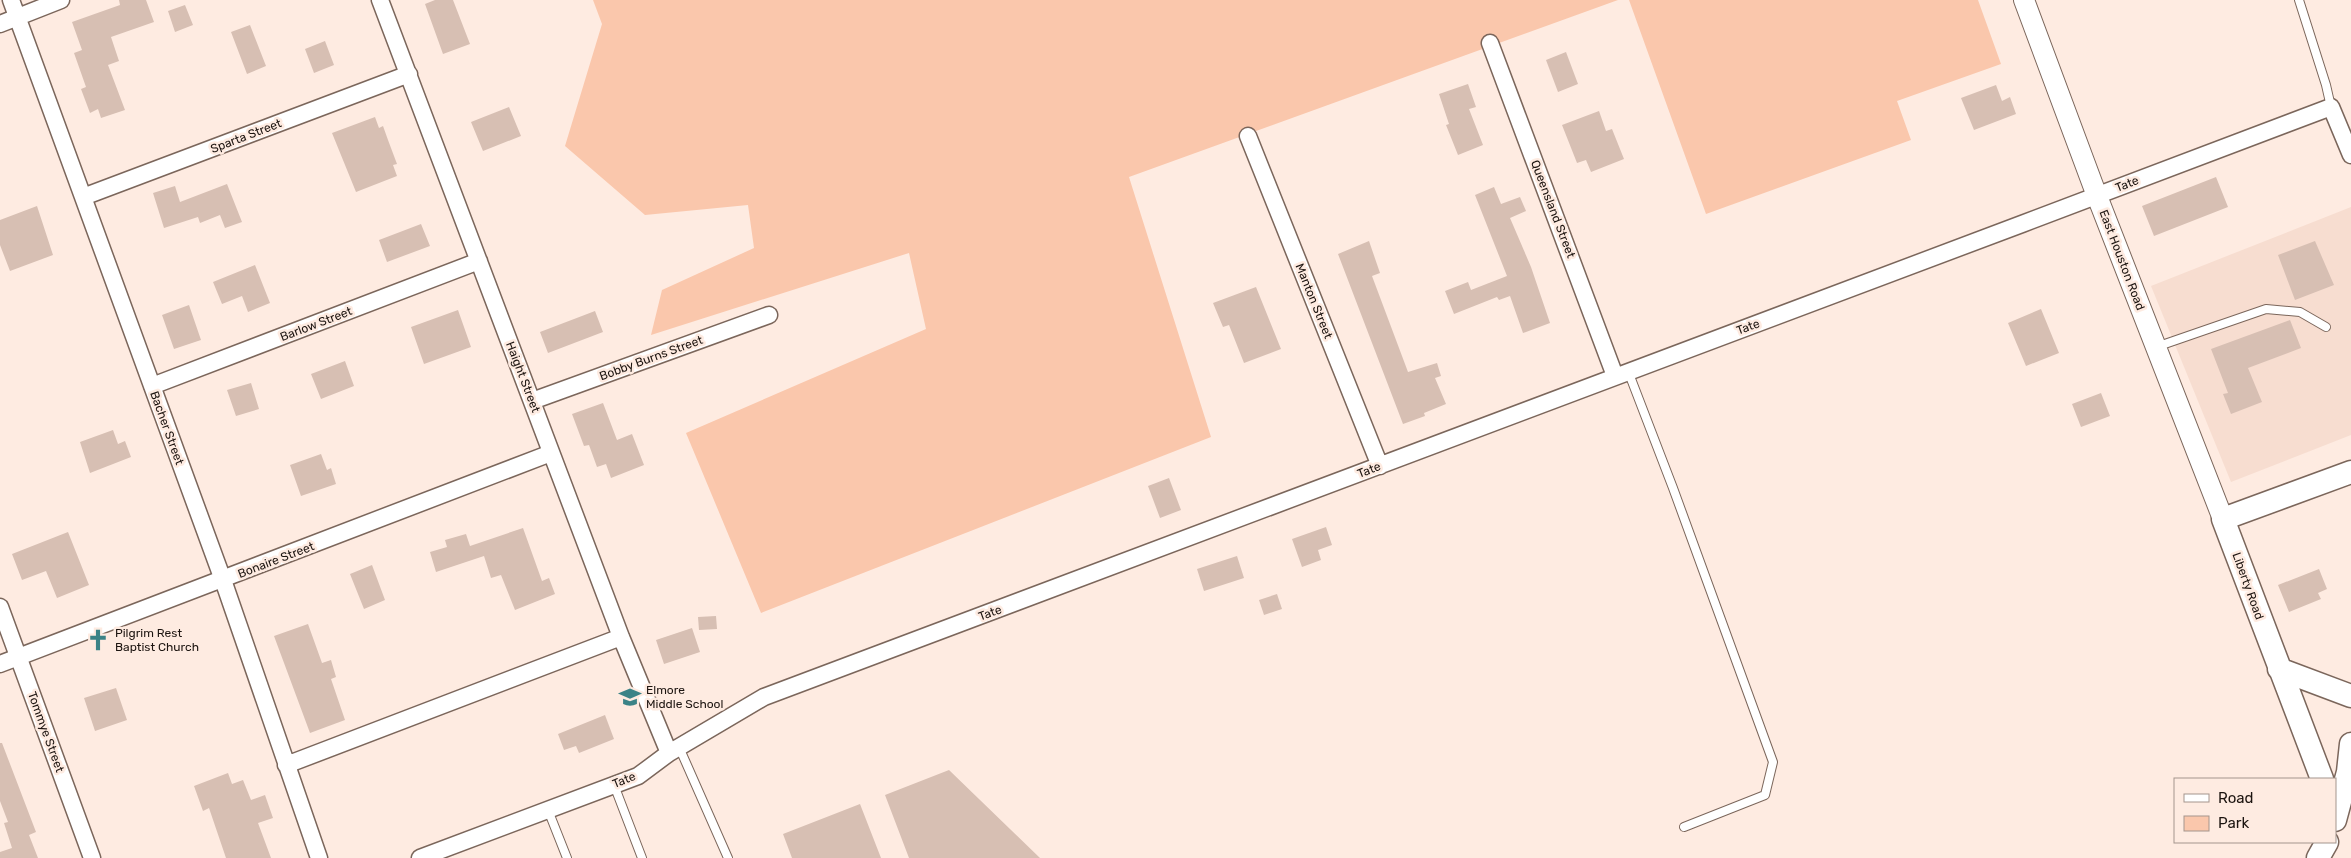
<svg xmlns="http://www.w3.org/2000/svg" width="2351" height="858" font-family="Rubik,sans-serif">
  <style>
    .built { fill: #f7ddd0 }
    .green { fill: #fac7ac }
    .building { fill: #d7bfb3 }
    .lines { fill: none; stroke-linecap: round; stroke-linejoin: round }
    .service-casing { stroke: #7b665b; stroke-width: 10 }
    .minor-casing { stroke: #7b665b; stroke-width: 19 }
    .tertiary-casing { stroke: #7b665b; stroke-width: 22 }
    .secondary-casing { stroke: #7b665b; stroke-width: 25 }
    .service { stroke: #fff; stroke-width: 8 }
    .minor { stroke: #fff; stroke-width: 16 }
    .tertiary { stroke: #fff; stroke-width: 20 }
    .secondary { stroke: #fff; stroke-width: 22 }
    .labels { text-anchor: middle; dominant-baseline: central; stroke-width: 5; stroke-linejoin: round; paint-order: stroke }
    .street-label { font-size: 12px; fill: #1c1410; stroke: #feebe1 }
    .poi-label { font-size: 12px; fill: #1c1410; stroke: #feebe1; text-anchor: start }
  </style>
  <rect width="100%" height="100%" fill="#feebe1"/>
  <path class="built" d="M 2351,207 L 2351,435 L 2231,482 L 2151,286 Z"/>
  <path class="green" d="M 593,0 L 1618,0 L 1129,177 L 1211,437 L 761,613 L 686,433 L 926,329 L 909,253 L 651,335 L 662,290 L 754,248 L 748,205 L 645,215 L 565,146 L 602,24 Z
    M 1629,0 L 1978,0 L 2001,64 L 1897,101 L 1911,140 L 1706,214 Z"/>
  <path class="building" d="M 119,0 L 146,0 L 154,22 L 111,37 L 119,61 L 108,65 L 125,110 L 101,118 L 98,109 L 90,113 L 81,89 L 86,87 L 74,53 L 82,50 L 72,22 L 120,5 Z
    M 435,0 L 453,0 L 470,44 L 443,54 L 425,4 Z
    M 185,5 L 193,25 L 175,32 L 168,11 Z
    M 250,25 L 266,66 L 247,74 L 231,32 Z
    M 325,41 L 334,65 L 314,73 L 305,49 Z
    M 1566,52 L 1578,84 L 1558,92 L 1546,60 Z
    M 1468,84 L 1476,107 L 1469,109 L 1483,145 L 1458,155 L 1446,125 L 1449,124 L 1439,94 Z
    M 1996,85 L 2002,101 L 2010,97 L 2016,114 L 1974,130 L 1961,98 Z
    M 509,107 L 521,136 L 483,151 L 471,122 Z
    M 1599,111 L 1606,131 L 1612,129 L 1624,159 L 1591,172 L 1586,160 L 1577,163 L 1562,125 Z
    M 375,117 L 379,128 L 383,126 L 388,140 L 397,164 L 393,165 L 397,176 L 356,192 L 332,133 Z
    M 2216,177 L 2228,207 L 2154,236 L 2142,206 Z
    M 227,184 L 242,222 L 225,228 L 220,215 L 200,223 L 198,217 L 164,228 L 153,193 L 175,186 L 180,202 Z
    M 1494,187 L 1501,204 L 1520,197 L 1526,211 L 1510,218 L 1531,267 L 1550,323 L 1523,333 L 1510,296 L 1499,300 L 1497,297 L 1454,314 L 1445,291 L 1468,282 L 1471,290 L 1507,276 L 1475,195 Z
    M 37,206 L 53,255 L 10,271 L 0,245 L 0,220 Z
    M 421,224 L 430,246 L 387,262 L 379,240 Z
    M 1369,241 L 1380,273 L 1372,276 L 1408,372 L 1437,363 L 1441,376 L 1435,378 L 1446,404 L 1424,413 L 1425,416 L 1403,424 L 1338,254 Z
    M 2315,241 L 2334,285 L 2295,300 L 2278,255 Z
    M 255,265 L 270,303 L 248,312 L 242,296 L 222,304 L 213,282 Z
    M 1256,287 L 1281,349 L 1244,363 L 1229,325 L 1223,327 L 1213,303 Z
    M 189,305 L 201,340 L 174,349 L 162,315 Z
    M 2041,309 L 2059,353 L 2026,366 L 2008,323 Z
    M 458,310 L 471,347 L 424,364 L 411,327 Z
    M 595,311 L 603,332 L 548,353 L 540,332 Z
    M 2290,320 L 2301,348 L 2248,368 L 2262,402 L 2231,414 L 2223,394 L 2228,393 L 2211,349 Z
    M 345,361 L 354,386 L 321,399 L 311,374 Z
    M 251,383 L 259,409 L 236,416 L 227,390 Z
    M 2101,393 L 2110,416 L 2081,427 L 2072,404 Z
    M 603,403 L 617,440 L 632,434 L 644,465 L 611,478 L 606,464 L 597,467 L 589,445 L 584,446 L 572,414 Z
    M 113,430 L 118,444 L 125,441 L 131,457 L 90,473 L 80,442 Z
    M 321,454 L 327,470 L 331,468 L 336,484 L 301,496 L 290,465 Z
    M 1169,478 L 1181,510 L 1160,518 L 1148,486 Z
    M 1326,527 L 1332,545 L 1318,550 L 1321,560 L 1302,567 L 1292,539 Z
    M 523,528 L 542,581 L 549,578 L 555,594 L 515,610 L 501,575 L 491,578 L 484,556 L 436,572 L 430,552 L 447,547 L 445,540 L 466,534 L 470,546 Z
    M 68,532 L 89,585 L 57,598 L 46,571 L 22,580 L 12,554 Z
    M 1237,556 L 1244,578 L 1204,591 L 1197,569 Z
    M 372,565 L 385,600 L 364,609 L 350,574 Z
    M 2319,569 L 2327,589 L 2318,593 L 2321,599 L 2289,612 L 2278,585 Z
    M 1277,594 L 1282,609 L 1264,615 L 1259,600 Z
    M 716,616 L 717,629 L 699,630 L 698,617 Z
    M 308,624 L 322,663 L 331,660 L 336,677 L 331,679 L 345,720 L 310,733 L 274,636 Z
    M 692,628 L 700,652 L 664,664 L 656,640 Z
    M 116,688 L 127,720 L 95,731 L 84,698 Z
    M 605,715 L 614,739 L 579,753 L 576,746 L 564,750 L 558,734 Z
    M 0,743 L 2,743 L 36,832 L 29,835 L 38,858 L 0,858 L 0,852 L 12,848 L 4,823 L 8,822 L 0,801 Z
    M 949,770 L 1040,858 L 909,858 L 885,795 Z
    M 228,773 L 232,784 L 243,780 L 251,800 L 265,795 L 273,818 L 258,823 L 271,858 L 226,858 L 209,808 L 203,811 L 194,786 Z
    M 860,804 L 881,858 L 792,858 L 783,834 Z"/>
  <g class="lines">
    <g class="service-casing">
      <path id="service" d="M 2299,0 L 2326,85 L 2331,107
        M 2156,347 L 2266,309 L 2300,312 L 2326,327
        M 1628,371 L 1673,488 L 1773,762 L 1765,795 L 1684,827
        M 679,747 L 728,858
        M 614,785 L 642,858
        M 548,810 L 567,858"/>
    </g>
    <g class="minor-casing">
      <path id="minor" d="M 11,0 L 223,580 L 319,858
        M 380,0 L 621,637 L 669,753
        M 0,24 L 61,0
        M 1490,43 L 1615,376
        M 1248,136 L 1380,466
        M 83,197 L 409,74
        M 152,386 L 479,261
        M 532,401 L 769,315
        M 0,607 L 92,858
        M 0,664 L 551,453
        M 286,765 L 621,637
        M 420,858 L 638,776 L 669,753 L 764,697 C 1286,501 1809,305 2331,107 L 2351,155"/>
    </g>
    <g class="tertiary-casing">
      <path id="tertiary" d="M 2024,0 L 2097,196 L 2223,519"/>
    </g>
    <g class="secondary-casing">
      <path id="secondary" d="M 2279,669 L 2351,696
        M 2322,779 L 2223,519 L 2351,472
        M 2335,820 L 2348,772 L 2351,744
        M 2318,858 L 2327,842"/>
    </g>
    <use href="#service" class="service"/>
    <use href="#minor" class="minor"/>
    <use href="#tertiary" class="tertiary"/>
    <use href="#secondary" class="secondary"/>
  </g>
  <defs>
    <g id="church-bare" transform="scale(1.725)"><path d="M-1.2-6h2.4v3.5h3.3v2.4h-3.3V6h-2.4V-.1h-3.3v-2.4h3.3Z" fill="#3b8387" stroke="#feebe1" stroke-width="2.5" paint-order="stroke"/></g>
    <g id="school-bare" transform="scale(1.725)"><path d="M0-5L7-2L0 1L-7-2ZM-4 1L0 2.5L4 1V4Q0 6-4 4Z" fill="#3b8387" stroke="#feebe1" stroke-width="2.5" paint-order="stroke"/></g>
  </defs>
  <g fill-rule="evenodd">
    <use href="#church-bare" x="98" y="640"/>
    <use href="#school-bare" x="630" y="697"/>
  </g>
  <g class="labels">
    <g class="street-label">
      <text transform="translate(246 136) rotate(-21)">Sparta Street</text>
      <text transform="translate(2127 184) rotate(-21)">Tate</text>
      <text transform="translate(1553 209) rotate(69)">Queensland Street</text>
      <text transform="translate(2122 260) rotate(69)">East Houston Road</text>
      <text transform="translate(1314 301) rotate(68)">Manton Street</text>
      <text transform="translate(316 324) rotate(-21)">Barlow Street</text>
      <text transform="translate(1748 327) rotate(-20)">Tate</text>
      <text transform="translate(651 358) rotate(-20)">Bobby Burns Street</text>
      <text transform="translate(523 377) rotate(69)">Haight Street</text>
      <text transform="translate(167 428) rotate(70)">Bacher Street</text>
      <text transform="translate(1369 470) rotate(-21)">Tate</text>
      <text transform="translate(276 560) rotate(-21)">Bonaire Street</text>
      <text transform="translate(2248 586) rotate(70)">Liberty Road</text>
      <text transform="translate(990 613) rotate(-20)">Tate</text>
      <text transform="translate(46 732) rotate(70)">Tommye Street</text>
      <text transform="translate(624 780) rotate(-22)">Tate</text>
    </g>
    <g class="poi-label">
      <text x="115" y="633">Pilgrim Rest<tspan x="115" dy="14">Baptist Church</tspan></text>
      <text x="646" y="690">Elmore<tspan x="646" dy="14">Middle School</tspan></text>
    </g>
  </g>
  <rect x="2174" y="778" width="162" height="65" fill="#feebe1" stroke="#a4958d"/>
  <rect x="2184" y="794" width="25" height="8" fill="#ffffff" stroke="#a4958d"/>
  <text x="2218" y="803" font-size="15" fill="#1c1410">Road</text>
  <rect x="2184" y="816" width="25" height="15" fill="#fac7ac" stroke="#a4958d"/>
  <text x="2218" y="828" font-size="15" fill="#1c1410">Park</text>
</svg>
